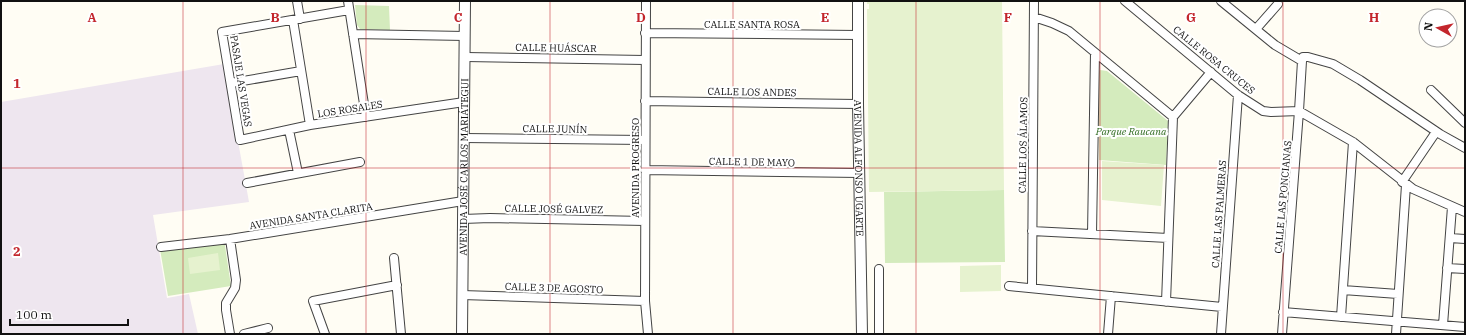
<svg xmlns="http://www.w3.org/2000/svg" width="1466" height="335" font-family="'IBM Plex Serif',serif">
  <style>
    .industrial { fill: #eee6ef }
    .green { fill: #d4ebbd }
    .pitch { fill: #e6f2cf }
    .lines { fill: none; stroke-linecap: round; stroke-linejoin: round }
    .minor-casing { stroke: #444; stroke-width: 10 }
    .tertiary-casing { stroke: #444; stroke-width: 12 }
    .minor { stroke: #fff; stroke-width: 8 }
    .tertiary { stroke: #fff; stroke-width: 10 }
    .grid { fill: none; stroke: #c3262d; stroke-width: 1; stroke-opacity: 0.55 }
    .labels { text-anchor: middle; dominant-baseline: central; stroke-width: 4; stroke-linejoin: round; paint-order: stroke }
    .street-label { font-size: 10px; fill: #111; stroke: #fff }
    .park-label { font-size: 10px; font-style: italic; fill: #2e6a1f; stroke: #fff }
    .grid-label { font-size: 13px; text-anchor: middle; font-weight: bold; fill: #c3262d; stroke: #fff; stroke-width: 4; stroke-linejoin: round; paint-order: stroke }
  </style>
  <rect width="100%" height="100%" fill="#fffdf4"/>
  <path class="industrial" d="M 224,64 L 249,202 L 153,215 L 167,298 L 189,294 L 198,334 L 1,334 L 1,102 Z"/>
  <path class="green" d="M 355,5 L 389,6 L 390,30 L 360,29 L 357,25 Z
    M 1100,70 L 1107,71 L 1168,121 L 1166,165 L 1099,160 L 1098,73 Z
    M 1004,190 L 1005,262 L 885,263 L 884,192 Z
    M 224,239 L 231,286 L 168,296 L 160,249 Z"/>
  <path class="pitch" d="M 867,1 L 1002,1 L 1004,190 L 869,192 L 867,9 L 869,9 L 869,4 L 867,4 Z
    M 1102,161 L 1164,165 L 1161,206 L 1102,200 Z
    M 218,253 L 220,270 L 190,274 L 188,258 Z
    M 1001,265 L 1001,291 L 960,292 L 960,266 Z"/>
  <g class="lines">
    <g class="minor-casing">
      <path id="minor" d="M 297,1 L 300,19
        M 348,1 L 366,117
        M 646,1 L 645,301 L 648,334
        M 1125,1 L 1238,95 L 1263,111 L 1271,112 L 1299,111 L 1353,142 L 1413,189 L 1465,212
        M 1221,1 L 1275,45 L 1302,61
        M 349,10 L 222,32 L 240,140 L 310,125 L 464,102
        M 1034,17 L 1052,23 L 1069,31 L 1173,117
        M 293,20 L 310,125
        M 1256,29 L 1278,4
        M 645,33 L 858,35
        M 353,34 L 465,36
        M 466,57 L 645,60
        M 1302,61 L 1303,57 L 1308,57 L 1333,64 L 1360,80 L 1440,134 L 1465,148
        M 231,83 L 301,71
        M 1431,90 L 1465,123
        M 645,101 L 858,104
        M 289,130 L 298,173
        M 464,138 L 645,140
        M 645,170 L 860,173
        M 1402,182 L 1436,132
        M 247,183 L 360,162
        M 463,219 L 490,218 L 645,221
        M 1032,231 L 1168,238
        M 1092,234 L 1095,53
        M 1450,238 L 1465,239
        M 230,239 L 236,280 L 235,288 L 226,303 L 226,310 L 230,334
        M 161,247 L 230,239 L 463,201
        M 394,258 L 401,334
        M 1447,268 L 1465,269
        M 879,269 L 879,334
        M 1009,286 L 1222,307
        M 1032,288 L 1034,1
        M 1343,290 L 1398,294
        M 462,295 L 645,301
        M 1166,302 L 1173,117 L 1211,72
        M 1283,312 L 1465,327
        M 1341,317 L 1353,142
        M 1443,325 L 1452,207
        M 244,334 L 268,328
        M 325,334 L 313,301 L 397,285
        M 1108,334 L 1111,296
        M 1221,334 L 1238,95
        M 1282,334 L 1299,111 L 1302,61
        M 1396,334 L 1406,185"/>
    </g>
    <g class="tertiary-casing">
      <g id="tertiary">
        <path id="s1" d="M 858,1 L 858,104 L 862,334"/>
        <path id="s2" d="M 462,334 L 465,1"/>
      </g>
    </g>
    <use href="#minor" class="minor"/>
    <use href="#tertiary" class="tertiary"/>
  </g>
  <path class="grid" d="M 183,1 L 183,334M 366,1 L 366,334M 550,1 L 550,334M 733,1 L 733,334M 916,1 L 916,334M 1100,1 L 1100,334M 1283,1 L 1283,334M 1,168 L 1465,168"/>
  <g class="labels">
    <g class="street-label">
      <text x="752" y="24">CALLE SANTA ROSA</text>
      <text transform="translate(556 48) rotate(1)">CALLE HUÁSCAR</text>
      <text transform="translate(1214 60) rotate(39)">CALLE ROSA CRUCES</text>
      <text transform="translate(241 81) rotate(81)">PASAJE LAS VEGAS</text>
      <text transform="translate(752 92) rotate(1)">CALLE LOS ANDES</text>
      <text transform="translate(350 109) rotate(-9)">LOS ROSALES</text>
      <text transform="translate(555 129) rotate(1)">CALLE JUNÍN</text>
      <text transform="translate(1023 145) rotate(-89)">CALLE LOS ÁLAMOS</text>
      <text transform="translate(752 162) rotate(1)">CALLE 1 DE MAYO</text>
      <text stroke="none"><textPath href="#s2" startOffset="167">AVENIDA JOSÉ CARLOS MARIÁTEGUI</textPath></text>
      <text transform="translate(635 168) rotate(-90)">AVENIDA PROGRESO</text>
      <text stroke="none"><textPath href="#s1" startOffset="167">AVENIDA ALFONSO UGARTE</textPath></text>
      <text transform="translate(1283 197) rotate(-85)">CALLE LAS PONCIANAS</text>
      <text transform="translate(554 209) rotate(1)">CALLE JOSÉ GALVEZ</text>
      <text transform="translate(1219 214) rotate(-86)">CALLE LAS PALMERAS</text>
      <text transform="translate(311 216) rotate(-9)">AVENIDA SANTA CLARITA</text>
      <text transform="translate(554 288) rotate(2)">CALLE 3 DE AGOSTO</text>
    </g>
    <g class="park-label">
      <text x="1131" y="131">Parque Raucana</text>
    </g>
  </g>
  <g class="grid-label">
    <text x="92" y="22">A</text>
    <text x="275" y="22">B</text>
    <text x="458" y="22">C</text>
    <text x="641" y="22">D</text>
    <text x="825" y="22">E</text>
    <text x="1008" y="22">F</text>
    <text x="1191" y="22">G</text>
    <text x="1374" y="22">H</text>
    <text x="17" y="88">1</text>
    <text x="17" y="256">2</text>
  </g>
  <rect width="1466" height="335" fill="none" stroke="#111111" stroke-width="4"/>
  <g transform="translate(1438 28) rotate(278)"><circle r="19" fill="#ffffff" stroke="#a0a0a0"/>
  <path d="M0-3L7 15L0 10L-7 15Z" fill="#c3262d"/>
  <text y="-6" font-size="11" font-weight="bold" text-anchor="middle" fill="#111111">N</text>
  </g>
  <path d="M10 319v6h118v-6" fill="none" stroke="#111111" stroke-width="2"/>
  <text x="16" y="319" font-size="12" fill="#111111" stroke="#ffffff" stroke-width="3" paint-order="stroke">100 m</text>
</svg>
